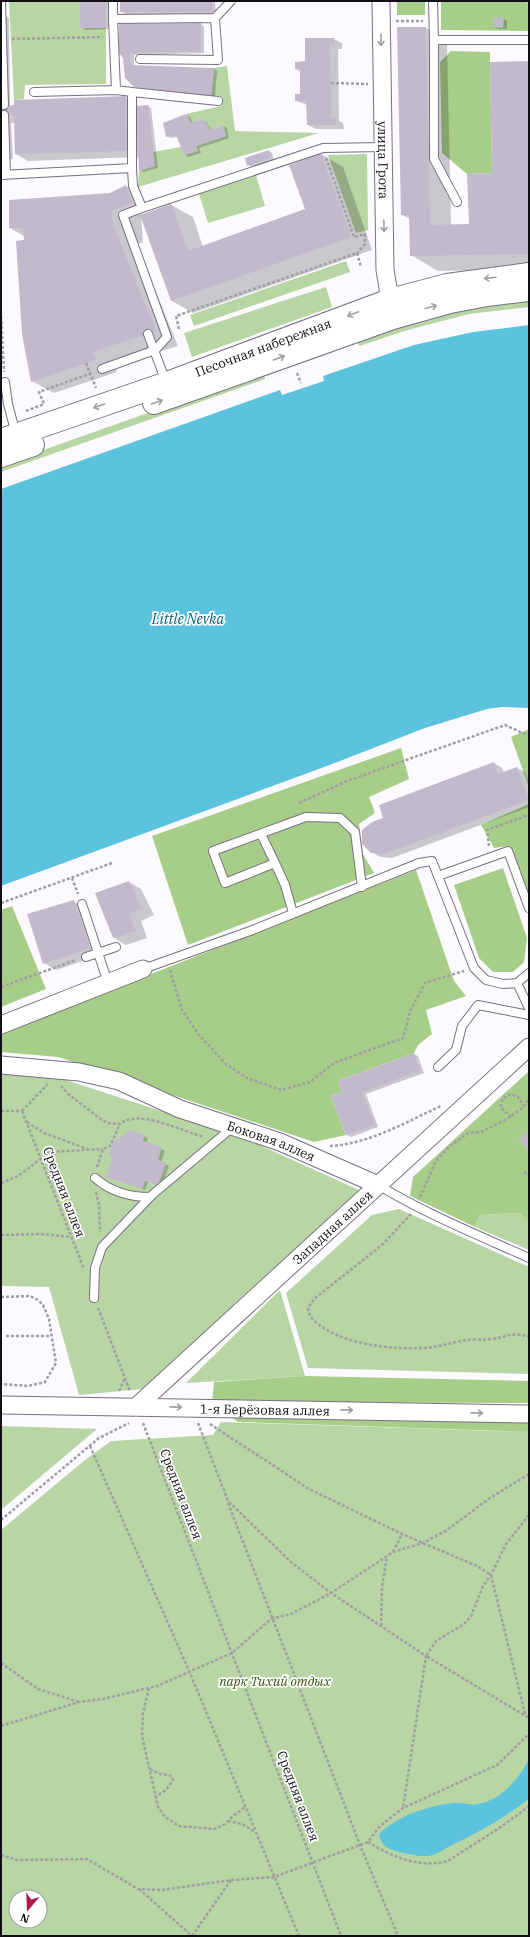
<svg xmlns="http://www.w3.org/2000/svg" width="530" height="1937" font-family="'IBM Plex Serif',serif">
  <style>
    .green { fill: #b8d5a4; fill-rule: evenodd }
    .forest { fill: #a6ce88 }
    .water { fill: #5bc3dd }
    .shadow { fill: #0003 }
    .building { fill: #c3b9cd }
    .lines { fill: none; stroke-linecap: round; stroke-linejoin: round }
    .lane-casing { stroke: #786f82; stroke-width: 10 }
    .street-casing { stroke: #786f82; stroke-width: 19 }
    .secondary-casing { stroke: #786f82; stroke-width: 24 }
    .path { stroke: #a19ea4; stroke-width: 2.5; stroke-dasharray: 3 2; stroke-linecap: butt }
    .lane { stroke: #fff; stroke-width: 8 }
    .street { stroke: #fff; stroke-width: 17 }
    .secondary { stroke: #fff; stroke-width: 22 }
    .oneway { stroke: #a09fa1 }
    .labels { text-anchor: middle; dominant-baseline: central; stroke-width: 3.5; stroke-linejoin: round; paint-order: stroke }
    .street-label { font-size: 13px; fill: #120e15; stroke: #fff }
    .park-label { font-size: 13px; font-style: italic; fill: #315309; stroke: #fff }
    .water-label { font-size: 14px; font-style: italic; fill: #015f71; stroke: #fff }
  </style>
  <rect width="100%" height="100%" fill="#fcfaff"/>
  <path class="green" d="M 9,1 L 80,1 L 80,28 L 106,28 L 106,84 L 25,85 L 24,99 L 14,100 Z
    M 227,66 L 235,131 L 319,133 L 138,187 L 139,171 L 154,166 L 153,152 L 181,147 L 184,155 L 198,151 L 196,146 L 226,136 L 223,125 L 211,130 L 202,119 L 191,123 L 186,114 L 221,106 L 222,97 L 211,95 L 214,68 Z
    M 367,154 L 368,230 L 356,233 L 328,155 Z
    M 256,175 L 265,206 L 208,223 L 199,194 Z
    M 346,261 L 350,272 L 194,326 L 190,315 Z
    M 326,287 L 332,307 L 192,357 L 184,333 Z
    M 529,294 L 529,307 L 469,314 L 408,330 L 359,346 L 356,337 L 416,316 Z
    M 263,372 L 265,379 L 1,472 L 1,465 Z
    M 1,1069 L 37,1073 L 69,1081 L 244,1138 L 359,1190 L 142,1389 L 79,1395 L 49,1287 L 1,1286 Z
    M 399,1209 L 529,1267 L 529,1374 L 308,1368 L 286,1293 L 372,1215 Z
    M 519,1213 L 529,1222 L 529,1250 L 475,1227 L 480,1215 Z
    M 280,1290 L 305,1376 L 186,1383 Z
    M 221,1422 L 529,1432 L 529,1936 L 1,1936 L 1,1530 L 85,1460 L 111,1441 L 213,1435 ZM 16,1897 L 40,1897 L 40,1921 L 16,1921 Z
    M 1,1426 L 97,1429 L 1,1510 Z"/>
  <path class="forest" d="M 397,1 L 425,1 L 425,15 L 397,15 Z
    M 441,1 L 523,1 L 529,3 L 529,31 L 441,30 Z
    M 451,51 L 490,52 L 492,173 L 467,174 L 442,153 L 440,62 Z
    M 529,729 L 529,787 L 511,737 Z
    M 401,748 L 409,779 L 369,797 L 375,813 L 359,824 L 363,854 L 374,873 L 188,945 L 152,836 Z
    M 529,804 L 529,896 L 508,846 L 494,848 L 481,825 Z
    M 503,868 L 527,938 L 524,962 L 513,972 L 493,972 L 479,958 L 454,885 Z
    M 416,870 L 454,981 L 466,996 L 426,1010 L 432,1034 L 418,1045 L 414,1053 L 338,1081 L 342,1092 L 331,1096 L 346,1135 L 314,1142 L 58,1057 L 1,1052 L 1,1033 Z
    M 12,906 L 46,989 L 1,1007 L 1,910 Z
    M 529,1071 L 529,1222 L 519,1213 L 480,1215 L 475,1227 L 410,1196 L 413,1177 Z
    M 305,1376 L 529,1381 L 529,1403 L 212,1402 L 214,1382 Z
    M 226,1413 L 529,1420 L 529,1432 L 238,1422 Z"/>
  <path class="water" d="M 529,325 L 529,708 L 502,707 L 487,709 L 425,728 L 327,766 L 1,886 L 1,489 L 280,390 L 282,395 L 324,381 L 323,376 L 414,345 L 473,332 Z
    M 529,1759 L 529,1799 C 505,1817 479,1832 452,1845 C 446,1848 439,1853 433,1855 C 423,1858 409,1854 399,1852 C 389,1849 381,1846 379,1835 C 383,1828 391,1825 398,1820 C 414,1811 434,1805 453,1803 C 461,1802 470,1806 478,1804 C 501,1800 519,1779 529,1759 Z"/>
  <path class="shadow" d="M 81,1 L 109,1 L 110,29 L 85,30 L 81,27 Z
    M 121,1 L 215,1 L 216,14 L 125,14 L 121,11 Z
    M 1,13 L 9,18 L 10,106 L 125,97 L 137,104 L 138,107 L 148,106 L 151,108 L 158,168 L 144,172 L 140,170 L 139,157 L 28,161 L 16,154 L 15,123 L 11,123 L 13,159 L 1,160 Z
    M 504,19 L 507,21 L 507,29 L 498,29 L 494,27 Z
    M 201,24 L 204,27 L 204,53 L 134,55 L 134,66 L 214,69 L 217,71 L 215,97 L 139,89 L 135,86 L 124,58 L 120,53 Z
    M 426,28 L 447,40 L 451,225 L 472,225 L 493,174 L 529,62 L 529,269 L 438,271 L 411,255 L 410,219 L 402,215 Z
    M 334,39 L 342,43 L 342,49 L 338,49 L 339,121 L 343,123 L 344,129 L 316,129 L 308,125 L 307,105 L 296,101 L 301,95 L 301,72 L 296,69 L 306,62 Z
    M 186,115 L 190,117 L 193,123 L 202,120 L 206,122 L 212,130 L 223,126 L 227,128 L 229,138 L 199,148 L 201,153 L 188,157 L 185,154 L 178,137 L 171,138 L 167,136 Z
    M 269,151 L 272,153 L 274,160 L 252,167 L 248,165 Z
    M 321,154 L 343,167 L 372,250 L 193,313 L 172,301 L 141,216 L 143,243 L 136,243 L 178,346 L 114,365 L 117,372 L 54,393 L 32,381 L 25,241 L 24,236 L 10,228 L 110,194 L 126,186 L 134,191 L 141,216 L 171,205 L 193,217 L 203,247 L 306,210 Z
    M 494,763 L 502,768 L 504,773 L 517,768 L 525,772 L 529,783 L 529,807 L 392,858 L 380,857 L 372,852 L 385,818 Z
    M 129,882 L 141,889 L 154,915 L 141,921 L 147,938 L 126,945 L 114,938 Z
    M 73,901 L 85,908 L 101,955 L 56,970 L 44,963 Z
    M 414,1054 L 418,1056 L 424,1073 L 366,1094 L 378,1127 L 351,1137 L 347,1135 L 333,1097 L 343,1093 Z
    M 132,1131 L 148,1138 L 146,1143 L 165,1151 L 161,1162 L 169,1166 L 162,1186 L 148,1182 L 145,1190 L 111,1178 Z"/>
  <path class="building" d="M 80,1 L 106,1 L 106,28 L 80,28 Z
    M 120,1 L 212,1 L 212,12 L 120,12 Z
    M 494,17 L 504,18 L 503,28 L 493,27 Z
    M 201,23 L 201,51 L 130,53 L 130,65 L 214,68 L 211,96 L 134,87 L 125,78 L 123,58 L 119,53 L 119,24 Z
    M 397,27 L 426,27 L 430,225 L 469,224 L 467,174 L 492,173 L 490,62 L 529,61 L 529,254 L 410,256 L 409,215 L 401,215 Z
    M 305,38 L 334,38 L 334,45 L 330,45 L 331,118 L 336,117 L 336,125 L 307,125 L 306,101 L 295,101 L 295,94 L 300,94 L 300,69 L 295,69 L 295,62 L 305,61 Z
    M 126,96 L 127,151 L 15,154 L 14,115 L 1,115 L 1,106 L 14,105 L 14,100 Z
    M 148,105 L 155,166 L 139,171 L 136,106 Z
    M 186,114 L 191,123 L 202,119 L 211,130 L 223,125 L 226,136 L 196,146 L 198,151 L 184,155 L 176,135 L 166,137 L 163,123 Z
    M 269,150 L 271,158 L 247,166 L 245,158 Z
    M 321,153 L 351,237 L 171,301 L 140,215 L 171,204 L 188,251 L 305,209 L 289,165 Z
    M 126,185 L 132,203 L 111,211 L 113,225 L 156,331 L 93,352 L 96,360 L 31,382 L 22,334 L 16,241 L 24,240 L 23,228 L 9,228 L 9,200 L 110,193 Z
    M 494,762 L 498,774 L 517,767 L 529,800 L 384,854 L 371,853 L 362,844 L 362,830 L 372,822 L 383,818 L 379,805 Z
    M 129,881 L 142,908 L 129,914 L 136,931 L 113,938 L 95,893 Z
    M 74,900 L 90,948 L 43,964 L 27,914 Z
    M 414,1053 L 420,1071 L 362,1092 L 375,1125 L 346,1135 L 331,1096 L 342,1092 L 338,1081 Z
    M 131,1130 L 144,1135 L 143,1141 L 162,1147 L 158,1160 L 166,1163 L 158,1185 L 145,1181 L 142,1189 L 106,1177 L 112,1159 L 109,1153 L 113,1142 Z
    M 529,1130 L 529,1152 L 519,1140 Z"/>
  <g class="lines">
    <g class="lane-casing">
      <path id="lane" d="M 1,1 L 4,105
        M 113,1 L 113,19 L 215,18 L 231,1
        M 433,1 L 434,40 L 529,40
        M 113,19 L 116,90 L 132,92 L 132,168
        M 434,40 L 434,159 L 457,202
        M 140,59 L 218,60 L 215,18
        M 34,92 L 116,90
        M 132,92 L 218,101
        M 4,115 L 6,175
        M 1,175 L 132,168 L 133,186 L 142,208 L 323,148 L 383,147
        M 148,334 L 166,382
        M 102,369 L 155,350 L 167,337 L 123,215 L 142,208
        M 5,382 L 8,404 L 16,434
        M 261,834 L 275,863
        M 82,904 L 108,983
        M 529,908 L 508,851 L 438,876 L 474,968 L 486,980 L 503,984 L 517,983 L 529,973
        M 293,913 L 285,885 L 275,863 L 225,883 L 213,851 L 306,817 L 340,818 L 355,832 L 362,887
        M 86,957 L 116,947
        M 143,969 L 250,931 L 419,863 L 432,861 L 438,876
        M 517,983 L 529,1008
        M 438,1067 L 456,1050 L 462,1026 L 478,1005 L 529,1015
        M 95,1178 C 111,1192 129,1197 150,1197
        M 378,1185 C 426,1214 478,1235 529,1258
        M 94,1298 L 95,1268 L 102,1247 L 152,1195 L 234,1126"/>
    </g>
    <g class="street-casing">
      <g id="street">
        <path id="s1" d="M 381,1 L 385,270 L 392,312"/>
        <path d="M 1,1025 L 143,969"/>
        <path id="s2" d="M 1,1065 L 79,1072 L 119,1081 L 180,1109 L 280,1142 L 378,1185"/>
        <path id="s3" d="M 1,1405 L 529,1414"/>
        <path id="s4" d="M 137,1406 L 529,1047"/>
      </g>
    </g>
    <g class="secondary-casing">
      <g id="secondary">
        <path d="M 154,403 L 393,318 L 450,302 L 487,295 L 529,290"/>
        <path id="s5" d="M 1,440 L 167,383 L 390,300 L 447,285 L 529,274"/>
        <path d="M 1,456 L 33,445"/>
      </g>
    </g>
    <path class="path" d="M 396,21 L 423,21
      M 12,39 L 103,37
      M 331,83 L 368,84
      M 326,158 L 354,237 L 365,234 L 365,244 L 357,253
      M 1,316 L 4,372
      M 179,329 L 176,316 L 357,253 L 361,267
      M 86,363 L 96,388
      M 297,373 L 301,383
      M 26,411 L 44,404 L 39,392 L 92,373
      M 299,803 L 347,781 L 505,725 L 529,736
      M 489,846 L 487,830 L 529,815
      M 72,878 L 78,894
      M 1,903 L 112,863
      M 170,970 L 182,1010 L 199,1035 L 226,1064 L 247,1078 L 281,1090 L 310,1082 L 334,1063 L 403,1038 L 411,1009 L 425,983 L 464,971
      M 1,987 L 76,960
      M 61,1086 L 68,1094 L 102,1120 L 108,1123 L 120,1124 C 138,1108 184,1132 204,1137
      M 1,1111 L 22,1111
      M 22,1111 L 84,1269
      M 22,1111 L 48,1084
      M 511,1117 L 500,1107 L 503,1098 L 511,1094 L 518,1097 L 524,1106
      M 27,1122 L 44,1133 L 87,1149
      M 330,1146 C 369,1144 406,1122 441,1106
      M 97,1167 L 103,1149 L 110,1146 L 120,1124
      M 524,1172 L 529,1176
      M 1,1183 L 18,1176 L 50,1152 L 103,1149
      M 96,1192 L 99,1205 L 100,1232
      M 420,1197 L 436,1161 L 449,1147 L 468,1133 L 481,1132 L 507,1119 L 521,1109 L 529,1100
      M 411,1214 L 382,1245 L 314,1299 L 308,1308 C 309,1319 317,1324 327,1330 C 354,1346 402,1351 434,1347 C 445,1345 455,1342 466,1340 C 474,1339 483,1340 491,1339 C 509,1337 510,1331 529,1337
      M 1,1235 L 40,1234 L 71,1237
      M 1,1297 L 30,1296 L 38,1300 L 43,1305 L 49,1319 L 56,1363 L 45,1382 L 28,1386 L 1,1384
      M 98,1308 L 130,1391
      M 6,1336 L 50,1336
      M 119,1391 L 125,1378
      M 143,1423 L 341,1936
      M 198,1423 L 228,1501 L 291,1562 L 331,1593 L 426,1656 L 403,1808
      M 210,1424 L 309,1489 L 402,1534 L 477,1566 L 491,1575 L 525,1714
      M 90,1446 L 190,1673 L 299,1936
      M 228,1503 L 360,1845 L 398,1936
      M 529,1515 L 506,1544 L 491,1575 L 483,1586 L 471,1616 L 464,1624 L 436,1641 L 426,1656 L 529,1718
      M 1,1520 L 99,1438 L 129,1423
      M 393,1552 L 402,1534
      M 381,1626 L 382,1587 L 387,1556
      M 1,1663 L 38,1689 L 79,1702
      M 149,1688 L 143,1713 L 142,1736 L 158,1807 L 165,1817 L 179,1826 L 215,1829 L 225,1824 L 232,1817 L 245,1807
      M 1,1726 L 79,1702 L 103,1699 L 157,1686 L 232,1653 L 271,1619 L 291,1614 L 331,1593 L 393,1552 L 423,1543 L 447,1530 L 490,1498 L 529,1474
      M 150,1769 L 160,1774 L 169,1775 L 172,1777 L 173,1780 L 166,1790 L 155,1797
      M 228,1821 L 242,1824 L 255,1832
      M 368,1842 C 390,1856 421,1869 447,1861 C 454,1858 461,1852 468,1848 C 489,1835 509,1822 529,1806
      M 1,1855 L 17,1860 L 87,1859 L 138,1889 L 162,1890 L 231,1880 L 274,1877 L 368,1842 L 379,1827 L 403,1808 L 497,1765 L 529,1734
      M 139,1889 L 192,1936
      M 192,1936 L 231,1880"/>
    <use href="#lane" class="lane"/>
    <use href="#street" class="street"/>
    <use href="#secondary" class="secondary"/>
  </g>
  <defs><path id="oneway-shaft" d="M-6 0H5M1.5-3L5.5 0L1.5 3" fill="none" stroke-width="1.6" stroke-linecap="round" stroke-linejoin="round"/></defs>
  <g class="oneway">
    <use href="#oneway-shaft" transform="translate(381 40) rotate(89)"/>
    <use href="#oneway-shaft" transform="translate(384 226) rotate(89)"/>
    <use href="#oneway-shaft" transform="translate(490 278) rotate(173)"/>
    <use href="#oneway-shaft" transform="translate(431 307) rotate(-15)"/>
    <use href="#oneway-shaft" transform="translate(353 314) rotate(159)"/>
    <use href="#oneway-shaft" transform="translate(279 358) rotate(-20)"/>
    <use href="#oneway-shaft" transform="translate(157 402) rotate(-19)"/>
    <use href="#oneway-shaft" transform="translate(99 406) rotate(161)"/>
    <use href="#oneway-shaft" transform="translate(176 1407) rotate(1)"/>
    <use href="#oneway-shaft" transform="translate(347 1410) rotate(1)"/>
    <use href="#oneway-shaft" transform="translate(477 1413) rotate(1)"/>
  </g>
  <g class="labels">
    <g class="street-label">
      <text stroke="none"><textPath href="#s1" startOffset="159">улица Грота</textPath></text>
      <text stroke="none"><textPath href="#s5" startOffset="278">Песочная набережная</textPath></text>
      <text stroke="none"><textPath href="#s2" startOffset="283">Боковая аллея</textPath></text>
      <text transform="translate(64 1192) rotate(69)">Средняя аллея</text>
      <text stroke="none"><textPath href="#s4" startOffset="265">Западная аллея</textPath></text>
      <text stroke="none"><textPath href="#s3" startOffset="264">1-я Берёзовая аллея</textPath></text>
      <text transform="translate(181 1494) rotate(69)">Средняя аллея</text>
      <text transform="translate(298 1796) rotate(69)">Средняя аллея</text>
    </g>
    <g class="park-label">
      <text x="275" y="1681">парк Тихий отдых</text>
    </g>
    <g class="water-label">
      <text x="188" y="619">Little Nevka</text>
    </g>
  </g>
  <rect width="530" height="1937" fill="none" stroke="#120e15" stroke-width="4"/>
  <g transform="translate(28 1909) rotate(199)"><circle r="19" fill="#ffffff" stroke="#a09fa1"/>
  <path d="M0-3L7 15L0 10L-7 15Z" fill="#ad1a4c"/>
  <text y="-6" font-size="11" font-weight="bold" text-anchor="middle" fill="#120e15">N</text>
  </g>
</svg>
